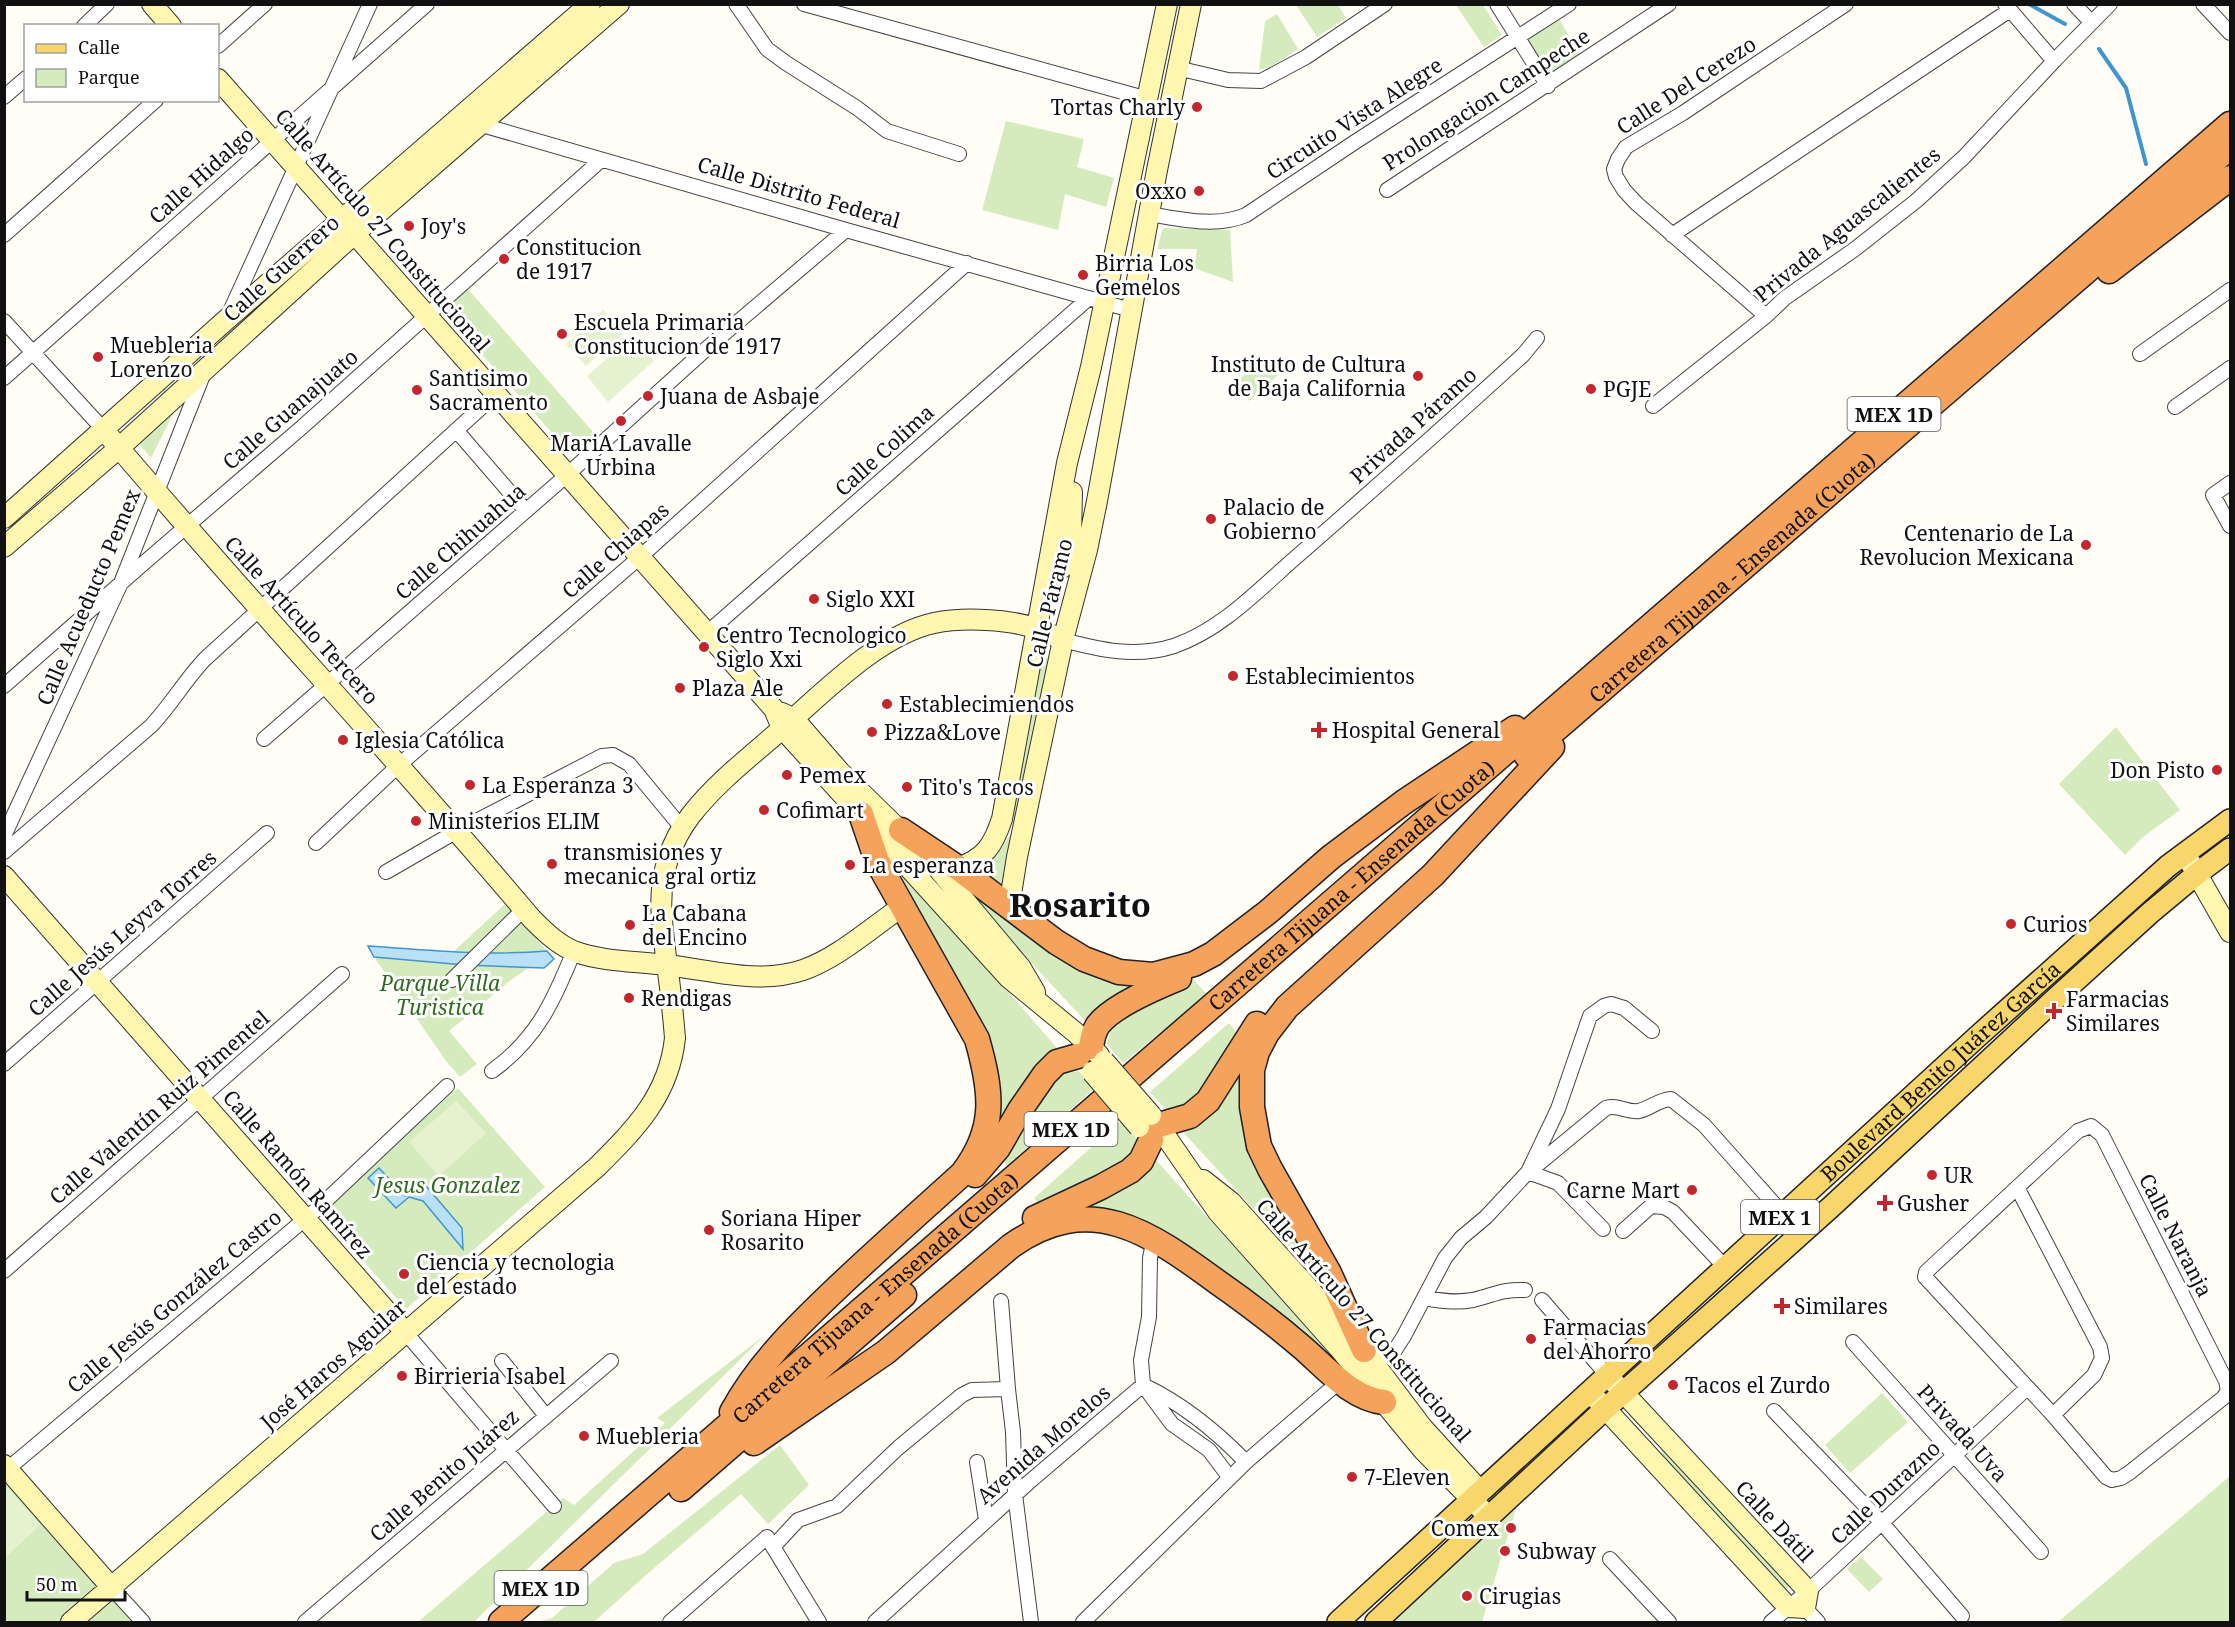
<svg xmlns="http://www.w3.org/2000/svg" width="2235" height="1627" font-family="'Noto Serif',serif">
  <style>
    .green { fill: #d5ebbd }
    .pitch { fill: #e6f2cf }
    .water { fill: #b9e0f7; stroke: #3f96cf; stroke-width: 1.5 }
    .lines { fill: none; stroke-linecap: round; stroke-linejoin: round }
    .stream { stroke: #3f96cf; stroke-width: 4 }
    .street-casing { stroke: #444; stroke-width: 16 }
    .secondary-casing { stroke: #333; stroke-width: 22 }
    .primary-casing { stroke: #222; stroke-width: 24 }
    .highway-casing { stroke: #222; stroke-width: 27 }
    .street { stroke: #fff; stroke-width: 14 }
    .secondary { stroke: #fff6b0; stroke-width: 20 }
    .primary { stroke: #f9d66b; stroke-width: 21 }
    .highway { stroke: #f5a25d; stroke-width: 24 }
    .secondary-bridge-casing { stroke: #333; stroke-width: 22; stroke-linecap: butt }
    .secondary-bridge { stroke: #fff6b0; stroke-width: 20 }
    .poi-dot { fill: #c4262e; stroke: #fff; stroke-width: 2 }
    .labels { text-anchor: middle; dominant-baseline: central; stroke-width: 6; stroke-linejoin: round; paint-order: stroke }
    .shield { fill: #fff; stroke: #585858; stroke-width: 1.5 }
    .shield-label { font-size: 20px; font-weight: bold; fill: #111 }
    .street-label { font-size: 21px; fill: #111; stroke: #fff }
    .poi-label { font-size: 21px; fill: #111; stroke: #fff; text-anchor: start }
    .park-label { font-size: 21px; font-style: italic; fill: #2f6b1f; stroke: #fff }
    .town-label { font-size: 33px; font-weight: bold; fill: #111; stroke: #fff }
  </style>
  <rect width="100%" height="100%" fill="#fffdf5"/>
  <path class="green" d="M 1296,5 L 1338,5 L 1346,18 L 1317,37 Z
    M 1456,5 L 1483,5 L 1502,35 L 1484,47 Z
    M 1277,14 L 1298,49 L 1274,65 L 1259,70 L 1265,21 Z
    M 1559,19 L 1581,56 L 1546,76 L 1524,41 Z
    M 1006,121 L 1084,139 L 1077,167 L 1114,178 L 1106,207 L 1065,194 L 1058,230 L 982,210 Z
    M 1163,228 L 1230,230 L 1233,282 L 1194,268 L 1197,249 L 1157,249 Z
    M 468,289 L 594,433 L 571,454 L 443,311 Z
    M 1263,358 L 1279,374 L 1249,401 L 1234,384 Z
    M 179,402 L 151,458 L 136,440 Z
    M 1041,656 L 1048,658 L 1018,819 L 1014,818 L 1016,795 Z
    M 2116,727 L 2180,810 L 2143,837 L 2125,855 L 2059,784 Z
    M 1009,836 L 1014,838 L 1006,892 L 978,871 L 997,856 Z
    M 878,841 L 1062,1054 L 997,1137 L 999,1118 Z
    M 951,869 L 1138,982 L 1089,1025 L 1014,944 Z
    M 506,903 L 547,951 L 519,953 L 454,951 Z
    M 374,957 L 465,965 L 531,966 L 511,980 L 449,1031 L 477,1064 L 460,1077 L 446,1061 Z
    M 1194,980 L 1207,995 L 1123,1063 L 1107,1044 L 1112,1026 L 1156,995 Z
    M 1229,1023 L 1239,1036 L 1205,1089 L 1187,1105 L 1168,1112 L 1150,1092 Z
    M 1246,1047 C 1244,1065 1240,1084 1240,1102 C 1240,1167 1298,1241 1332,1295 L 1183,1132 L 1196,1125 Z
    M 1079,1071 L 1094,1089 L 1007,1165 L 998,1155 L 1060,1074 Z
    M 458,1088 L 545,1187 L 406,1309 L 320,1212 Z
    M 1121,1121 L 1137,1139 L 1134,1156 L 1042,1208 L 1034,1198 Z
    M 1156,1160 L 1358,1385 L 1164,1239 L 1051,1214 L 1142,1176 Z
    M 765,1335 L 474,1622 L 418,1622 L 563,1498 L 574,1505 L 665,1423 L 657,1418 Z
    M 1882,1393 L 1908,1422 L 1850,1473 L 1825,1445 Z
    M 780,1445 L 809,1485 L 768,1524 L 741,1494 L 646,1575 L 594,1622 L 537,1622 L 552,1618 L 614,1563 L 643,1554 Z
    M 1666,1447 L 1791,1582 L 1788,1588 L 1783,1590 L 1663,1459 L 1662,1451 Z
    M 2230,1476 L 2230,1622 L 2058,1622 Z
    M 4,1480 L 135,1622 L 5,1622 Z
    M 1523,1485 L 1482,1622 L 1384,1622 Z
    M 1861,1557 L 1883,1579 L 1869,1592 L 1847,1569 Z"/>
  <path class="pitch" d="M 603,310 L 623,334 L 586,366 L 566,344 Z
    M 633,336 L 654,361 L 608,402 L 587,376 Z
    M 456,1101 L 486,1133 L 439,1176 L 409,1142 Z
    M 8,1488 L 40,1525 L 5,1558 L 5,1491 Z"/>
  <path class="water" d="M 368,946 C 428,950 488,956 547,951 L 554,959 L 544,968 L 465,965 L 374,957 Z
    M 379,1168 L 405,1196 L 421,1180 L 462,1228 L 463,1249 L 423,1201 L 409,1197 L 396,1208 L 368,1178 Z"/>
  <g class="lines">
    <path class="stream" d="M 2029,4 L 2065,24
      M 2099,49 L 2126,88 L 2146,164"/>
    <g class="street-casing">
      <path id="street" d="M 736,4 L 767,49 L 786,63 L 857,108 L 887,131 L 959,154
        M 804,4 L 1148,99
        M 1497,4 L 1548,86
        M 2005,4 L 2054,61
        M 2074,4 L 2091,22
        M 2203,4 L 2230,33
        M 84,26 L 107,4
        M 218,46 L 265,4
        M 1177,68 L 1228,80 L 1261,81 L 1306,57 L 1385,4
        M 4,97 L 26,78
        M 482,125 L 846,230 L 1131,310
        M 1387,190 L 1669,4
        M 1149,214 C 1180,219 1216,228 1246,215 L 1355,142 L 1569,4
        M 4,235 L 156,100
        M 1672,235 L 2010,10
        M 228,316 L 370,4
        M 1766,316 L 1636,203 L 1624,190 L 1616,177 L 1614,169 L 1618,159 L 1626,147 L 1683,113 L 1846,4
        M 4,321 L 103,429
        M 2140,354 L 2230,290
        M 4,378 L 427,4
        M 1653,406 L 1766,316 L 1785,298 L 1855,249 L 1916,201 L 1964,157 L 2054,61 L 2110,4
        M 2175,407 L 2230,368
        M 456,430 L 526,511
        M 2230,483 L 2213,495 L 2230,526
        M 707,633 L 1089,298
        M 1063,640 C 1100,650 1136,658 1174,646 C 1224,629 1263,585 1302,552 C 1376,487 1450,422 1523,355 L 1537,338
        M 4,686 L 145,562 L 301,428 L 601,160
        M 264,739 L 567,475 L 706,349 L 846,230
        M 4,836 L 121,583 L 203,375
        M 316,843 L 399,765 L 640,557 L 967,263
        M 4,852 L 151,726 C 171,705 185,680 205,659 L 496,394
        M 386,872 L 457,831 L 602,756 L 613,755 L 629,764 L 682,828
        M 452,980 L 524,909
        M 4,1064 L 267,833
        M 492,1071 C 537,1039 554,1000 574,951
        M 2091,1126 L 2102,1135 L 2226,1381 L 2228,1391 L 2223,1398 L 2129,1473 L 2121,1478 L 2112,1480 L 2106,1477 L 2053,1415 L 1925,1277 L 1926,1272 L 2078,1131 Z
        M 1532,1169 L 1606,1108 C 1618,1104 1627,1113 1639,1111 C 1651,1108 1658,1100 1671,1099 L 1704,1125 L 1783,1214
        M 1528,1172 L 1558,1183 L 1603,1229
        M 2018,1189 L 2100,1347 L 2102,1358 L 2094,1375 L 2053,1415
        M 1623,1231 L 1651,1206 L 1664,1207 L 1673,1212 L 1725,1267
        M 1154,1238 L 1150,1258 L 1149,1317 L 1141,1360 L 1143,1385 L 1172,1424 L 1209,1450 L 1230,1478
        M 4,1271 L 342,974
        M 1424,1298 C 1441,1301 1456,1303 1473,1300 C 1494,1295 1502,1289 1525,1290
        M 1542,1300 L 1608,1376
        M 1001,1301 L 1008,1389
        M 405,1332 L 554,1506
        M 1853,1342 L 2041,1552
        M 502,1361 L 546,1416
        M 1375,1365 L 1395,1350 L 1404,1336 L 1445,1258 L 1461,1238 L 1486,1217 L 1528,1172 L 1558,1109 L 1590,1016 L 1604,1006 L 1611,1004 L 1624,1008 L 1652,1031
        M 1774,1411 L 1882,1523 L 1962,1616
        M 977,1462 L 986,1520
        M 4,1472 L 317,1209 L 447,1086
        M 773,1547 L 798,1520 L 837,1506 L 898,1448 L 962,1395 L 972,1390 L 1008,1389 L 1013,1432 L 1015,1494 L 1031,1622
        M 1610,1559 L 1669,1622
        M 111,1587 L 143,1622
        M 1805,1608 L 1818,1622
        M 305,1622 L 611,1361
        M 670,1622 L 767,1537 L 819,1622
        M 875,1622 L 1028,1483 L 1143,1385 C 1181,1403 1217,1432 1246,1462
        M 1083,1622 L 1246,1462 L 1340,1381
        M 1771,1622 L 1808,1591 L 2026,1389"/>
    </g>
    <g class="secondary-casing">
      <path id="secondary" d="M 152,4 L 171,26
        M 218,79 L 774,709 L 782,728 L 1009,978 L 1076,1033 L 1099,1055
        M 103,429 C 243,595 392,753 532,919 C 545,932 558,945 576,952 C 605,962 636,961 666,965 C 711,970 758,985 803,970 C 838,958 872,927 903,906
        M 4,518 L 226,320 L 590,4
        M 4,547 L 119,448 L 354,234 L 619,4
        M 1046,579 L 1087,550 L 1074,543 L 1071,539 L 1072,492
        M 782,713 L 794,719 L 840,772 L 935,865 L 1021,968 L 1035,992
        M 2190,862 L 2230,932
        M 958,868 C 985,858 993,846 1002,819 L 1067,463 L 1091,367 L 1167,4
        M 4,876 L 405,1332
        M 1012,908 L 1011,894 L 1017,857 L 1063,640 L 1087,550 L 1097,501 L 1157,170 L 1191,4
        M 1151,1115 L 1218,1212 L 1338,1347 L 1423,1450 L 1490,1518
        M 1203,1180 L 1231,1202 L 1364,1350 L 1422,1427 L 1480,1491
        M 1590,1392 L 1788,1607 L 1805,1608 L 1808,1591 L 1608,1376
        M 4,1465 L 111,1587
        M 71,1622 L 597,1167 C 636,1128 669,1095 675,1038 C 673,1014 671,990 667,966 C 663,929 656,895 668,859 C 673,843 681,828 691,815 C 720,778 759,750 793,719 C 832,684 883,634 934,623 C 963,617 1010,619 1038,629 C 1046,632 1054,636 1063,640"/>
    </g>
    <g class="primary-casing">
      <g id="primary">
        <path id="s1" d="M 1338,1622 L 1977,1037 L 2168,866 L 2230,820"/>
        <path d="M 1376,1622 L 1605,1409 L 1832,1206 L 2053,1001 L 2150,913 L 2198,873 L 2230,849"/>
      </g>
    </g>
    <g class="highway-casing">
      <g id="highway">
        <path d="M 2109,271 L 2230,178"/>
        <path id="s2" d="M 1526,755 L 2230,147"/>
        <path d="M 901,830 L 958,868 L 1056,942 L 1084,959 L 1119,972 L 1153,975 L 1194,964 L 1213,954 L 1268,912 L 1331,857 L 1404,802 L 1515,728"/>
        <path d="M 1091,1047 C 1092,1040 1094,1031 1098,1025 C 1112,1006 1157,987 1179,978"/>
        <path d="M 1159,1125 L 1190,1116 L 1208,1101 L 1257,1024"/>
        <path d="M 975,1175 L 998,1148 L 1020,1110 L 1045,1074 L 1057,1062 L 1078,1056"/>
        <path d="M 1035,1218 L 1101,1187 L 1130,1171 L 1141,1161 L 1151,1140"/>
        <path d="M 1364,1350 L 1329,1273 L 1270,1169 L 1259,1146 L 1252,1107 L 1252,1070 L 1257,1052 L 1267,1033 L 1287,1007 L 1433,875 L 1552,747"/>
        <path d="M 732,1412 C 758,1364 797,1326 836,1289 C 877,1250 920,1212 962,1174 C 997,1129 992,1092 977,1039 L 877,861 L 861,814"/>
        <path d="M 754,1443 L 886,1352 L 1011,1246 C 1090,1190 1149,1232 1216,1281 C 1246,1302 1275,1324 1303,1348 C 1326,1368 1352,1399 1384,1402"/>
        <path d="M 681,1489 L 904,1295"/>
        <path id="s3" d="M 501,1622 L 2230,124"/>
      </g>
    </g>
    <use href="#street" class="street"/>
    <use href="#secondary" class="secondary"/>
    <use href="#primary" class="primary"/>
    <use href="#highway" class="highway"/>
    <g class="secondary-bridge-casing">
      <path id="secondary-bridge" d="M 1104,1061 L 1151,1115
        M 1092,1072 L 1139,1127"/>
    </g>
    <use href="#secondary-bridge" class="secondary-bridge"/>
  </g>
  <g class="poi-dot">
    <circle cx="1197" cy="107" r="6"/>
    <circle cx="1199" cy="191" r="6"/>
    <circle cx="409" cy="226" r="6"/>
    <circle cx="504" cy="259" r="6"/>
    <circle cx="1083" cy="275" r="6"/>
    <circle cx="562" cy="334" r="6"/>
    <circle cx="98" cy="357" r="6"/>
    <circle cx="1418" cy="376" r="6"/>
    <circle cx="1591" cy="389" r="6"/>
    <circle cx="417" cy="390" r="6"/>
    <circle cx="648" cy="396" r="6"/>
    <circle cx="621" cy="421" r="6"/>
    <circle cx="1211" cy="519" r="6"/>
    <circle cx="2086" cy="545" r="6"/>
    <circle cx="814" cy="599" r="6"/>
    <circle cx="704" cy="647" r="6"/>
    <circle cx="1233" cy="676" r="6"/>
    <circle cx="680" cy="688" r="6"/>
    <circle cx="887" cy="704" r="6"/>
    <path d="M1316 721h6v6h6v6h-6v6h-6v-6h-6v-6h6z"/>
    <circle cx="872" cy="732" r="6"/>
    <circle cx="343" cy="740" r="6"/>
    <circle cx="2217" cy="770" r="6"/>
    <circle cx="787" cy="775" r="6"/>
    <circle cx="470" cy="785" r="6"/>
    <circle cx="907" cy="787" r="6"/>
    <circle cx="764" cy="810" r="6"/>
    <circle cx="416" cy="821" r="6"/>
    <circle cx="552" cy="864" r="6"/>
    <circle cx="850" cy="865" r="6"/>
    <circle cx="2011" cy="924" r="6"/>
    <circle cx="630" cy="925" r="6"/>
    <circle cx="629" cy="998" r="6"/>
    <path d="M2051 1002h6v6h6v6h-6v6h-6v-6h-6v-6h6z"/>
    <circle cx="1932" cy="1175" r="6"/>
    <circle cx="1692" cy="1190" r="6"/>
    <path d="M1882 1194h6v6h6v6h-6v6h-6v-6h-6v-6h6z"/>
    <circle cx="709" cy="1230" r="6"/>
    <circle cx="404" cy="1274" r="6"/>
    <path d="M1779 1297h6v6h6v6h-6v6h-6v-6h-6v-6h6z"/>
    <circle cx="1531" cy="1339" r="6"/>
    <circle cx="402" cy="1376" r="6"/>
    <circle cx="1673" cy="1385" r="6"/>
    <circle cx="584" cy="1436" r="6"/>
    <circle cx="1352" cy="1477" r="6"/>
    <circle cx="1511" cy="1528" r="6"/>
    <circle cx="1505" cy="1551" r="6"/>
    <circle cx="1467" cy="1596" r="6"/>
  </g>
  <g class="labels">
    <g class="shield">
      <rect x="1847.5" y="397" width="93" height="34" rx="4.5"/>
      <rect x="1024.5" y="1112" width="93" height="34" rx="4.5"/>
      <rect x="1741" y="1200" width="78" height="34" rx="4.5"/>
      <rect x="494.5" y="1571" width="93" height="34" rx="4.5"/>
    </g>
    <g class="shield-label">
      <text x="1894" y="414">MEX 1D</text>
      <text x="1071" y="1129">MEX 1D</text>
      <text x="1780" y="1217">MEX 1</text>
      <text x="541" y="1588">MEX 1D</text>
    </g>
    <g class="street-label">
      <text transform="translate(1686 85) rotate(-33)">Calle Del Cerezo</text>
      <text transform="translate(1486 99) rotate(-33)">Prolongacion Campeche</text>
      <text transform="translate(1354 118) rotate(-33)">Circuito Vista Alegre</text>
      <text transform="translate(201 175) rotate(-42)">Calle Hidalgo</text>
      <text transform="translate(799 192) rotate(16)">Calle Distrito Federal</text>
      <text transform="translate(1847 224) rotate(-39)">Privada Aguascalientes</text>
      <text transform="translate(383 230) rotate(49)">Calle Artículo 27 Constitucional</text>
      <text transform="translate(281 268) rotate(-42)">Calle Guerrero</text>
      <text transform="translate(290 409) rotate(-41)">Calle Guanajuato</text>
      <text transform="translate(1413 425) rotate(-42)">Privada Páramo</text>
      <text transform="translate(884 450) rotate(-42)">Calle Colima</text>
      <text transform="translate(460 541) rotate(-41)">Calle Chihuahua</text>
      <text transform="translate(615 550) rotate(-41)">Calle Chiapas</text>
      <text stroke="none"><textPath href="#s2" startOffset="272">Carretera Tijuana - Ensenada (Cuota)</textPath></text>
      <text transform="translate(88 597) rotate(-67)">Calle Acueducto Pemex</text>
      <text transform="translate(1049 603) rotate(-76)">Calle Páramo</text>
      <text transform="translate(302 620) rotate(48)">Calle Artículo Tercero</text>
      <text stroke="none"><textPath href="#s3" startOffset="1125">Carretera Tijuana - Ensenada (Cuota)</textPath></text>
      <text transform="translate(122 933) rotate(-41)">Calle Jesús Leyva Torres</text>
      <text stroke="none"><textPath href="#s1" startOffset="816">Boulevard Benito Juárez García</textPath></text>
      <text transform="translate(159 1107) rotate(-41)">Calle Valentín Ruiz Pimentel</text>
      <text transform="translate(298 1174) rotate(49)">Calle Ramón Ramírez</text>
      <text transform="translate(2176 1235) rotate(63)">Calle Naranja</text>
      <text stroke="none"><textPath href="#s3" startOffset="495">Carretera Tijuana - Ensenada (Cuota)</textPath></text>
      <text transform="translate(174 1301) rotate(-40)">Calle Jesús González Castro</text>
      <text transform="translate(1364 1320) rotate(49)">Calle Artículo 27 Constitucional</text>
      <text transform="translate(333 1364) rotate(-41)">José Haros Aguilar</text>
      <text transform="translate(1963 1433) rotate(48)">Privada Uva</text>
      <text transform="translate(1043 1444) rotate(-41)">Avenida Morelos</text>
      <text transform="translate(444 1475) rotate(-41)">Calle Benito Juárez</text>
      <text transform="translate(1885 1492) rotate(-43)">Calle Durazno</text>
      <text transform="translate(1775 1521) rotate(47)">Calle Dátil</text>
    </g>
    <g class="poi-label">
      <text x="1185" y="107" text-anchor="end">Tortas Charly</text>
      <text x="1187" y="191" text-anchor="end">Oxxo</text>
      <text x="421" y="226">Joy's</text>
      <text x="516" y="247">Constitucion<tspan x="516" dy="24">de 1917</tspan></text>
      <text x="1095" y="263">Birria Los<tspan x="1095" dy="24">Gemelos</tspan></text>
      <text x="574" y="322">Escuela Primaria<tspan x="574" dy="24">Constitucion de 1917</tspan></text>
      <text x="110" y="345">Muebleria<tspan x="110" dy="24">Lorenzo</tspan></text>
      <text x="1406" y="364" text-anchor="end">Instituto de Cultura<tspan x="1406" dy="24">de Baja California</tspan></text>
      <text x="429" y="378">Santisimo<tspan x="429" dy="24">Sacramento</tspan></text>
      <text x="1603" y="389">PGJE</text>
      <text x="660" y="396">Juana de Asbaje</text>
      <text x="621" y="443" text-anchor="middle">MariA Lavalle<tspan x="621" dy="24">Urbina</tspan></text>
      <text x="1223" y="507">Palacio de<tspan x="1223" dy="24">Gobierno</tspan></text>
      <text x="2074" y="533" text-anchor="end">Centenario de La<tspan x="2074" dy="24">Revolucion Mexicana</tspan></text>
      <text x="826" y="599">Siglo XXI</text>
      <text x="716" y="635">Centro Tecnologico<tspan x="716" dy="24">Siglo Xxi</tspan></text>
      <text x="1245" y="676">Establecimientos</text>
      <text x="692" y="688">Plaza Ale</text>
      <text x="899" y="704">Establecimiendos</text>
      <text x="1332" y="730">Hospital General</text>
      <text x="884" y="732">Pizza&amp;Love</text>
      <text x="355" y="740">Iglesia Católica</text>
      <text x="2205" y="770" text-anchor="end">Don Pisto</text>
      <text x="799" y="775">Pemex</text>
      <text x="482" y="785">La Esperanza 3</text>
      <text x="919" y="787">Tito's Tacos</text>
      <text x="776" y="810">Cofimart</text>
      <text x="428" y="821">Ministerios ELIM</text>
      <text x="564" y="852">transmisiones y<tspan x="564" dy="24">mecanica gral ortiz</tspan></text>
      <text x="862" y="865">La esperanza</text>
      <text x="642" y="913">La Cabana<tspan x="642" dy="24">del Encino</tspan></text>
      <text x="2023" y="924">Curios</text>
      <text x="641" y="998">Rendigas</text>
      <text x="2066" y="999">Farmacias<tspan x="2066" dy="24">Similares</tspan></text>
      <text x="1944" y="1175">UR</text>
      <text x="1680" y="1190" text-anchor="end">Carne Mart</text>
      <text x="1897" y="1203">Gusher</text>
      <text x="721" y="1218">Soriana Hiper<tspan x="721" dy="24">Rosarito</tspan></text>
      <text x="416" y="1262">Ciencia y tecnologia<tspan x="416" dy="24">del estado</tspan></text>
      <text x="1794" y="1306">Similares</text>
      <text x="1543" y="1327">Farmacias<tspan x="1543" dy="24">del Ahorro</tspan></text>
      <text x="414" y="1376">Birrieria Isabel</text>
      <text x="1685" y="1385">Tacos el Zurdo</text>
      <text x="596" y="1436">Muebleria</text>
      <text x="1364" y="1477">7-Eleven</text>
      <text x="1499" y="1528" text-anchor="end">Comex</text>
      <text x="1517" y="1551">Subway</text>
      <text x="1479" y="1596">Cirugias</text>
    </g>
    <g class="park-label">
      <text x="440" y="983">Parque Villa<tspan x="440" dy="24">Turistica</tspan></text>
      <text x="448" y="1185">Jesus Gonzalez</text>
    </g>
    <g class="town-label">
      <text x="1080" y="904">Rosarito</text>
    </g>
  </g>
  <rect width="2235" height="1627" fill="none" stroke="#111111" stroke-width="12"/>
  <rect x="24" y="24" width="195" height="78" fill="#ffffff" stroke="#a0a0a0" stroke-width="1.5"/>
  <rect x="36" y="44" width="30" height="9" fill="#f9d66b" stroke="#a0a0a0" stroke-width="1.5"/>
  <text x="78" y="54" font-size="18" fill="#111111">Calle</text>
  <rect x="36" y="69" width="30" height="18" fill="#d5ebbd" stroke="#a0a0a0" stroke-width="1.5"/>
  <text x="78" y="84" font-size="18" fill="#111111">Parque</text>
  <path d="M27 1591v9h98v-9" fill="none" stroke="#111111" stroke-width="3"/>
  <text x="36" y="1591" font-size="18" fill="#111111" stroke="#ffffff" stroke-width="4.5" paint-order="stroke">50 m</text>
</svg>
